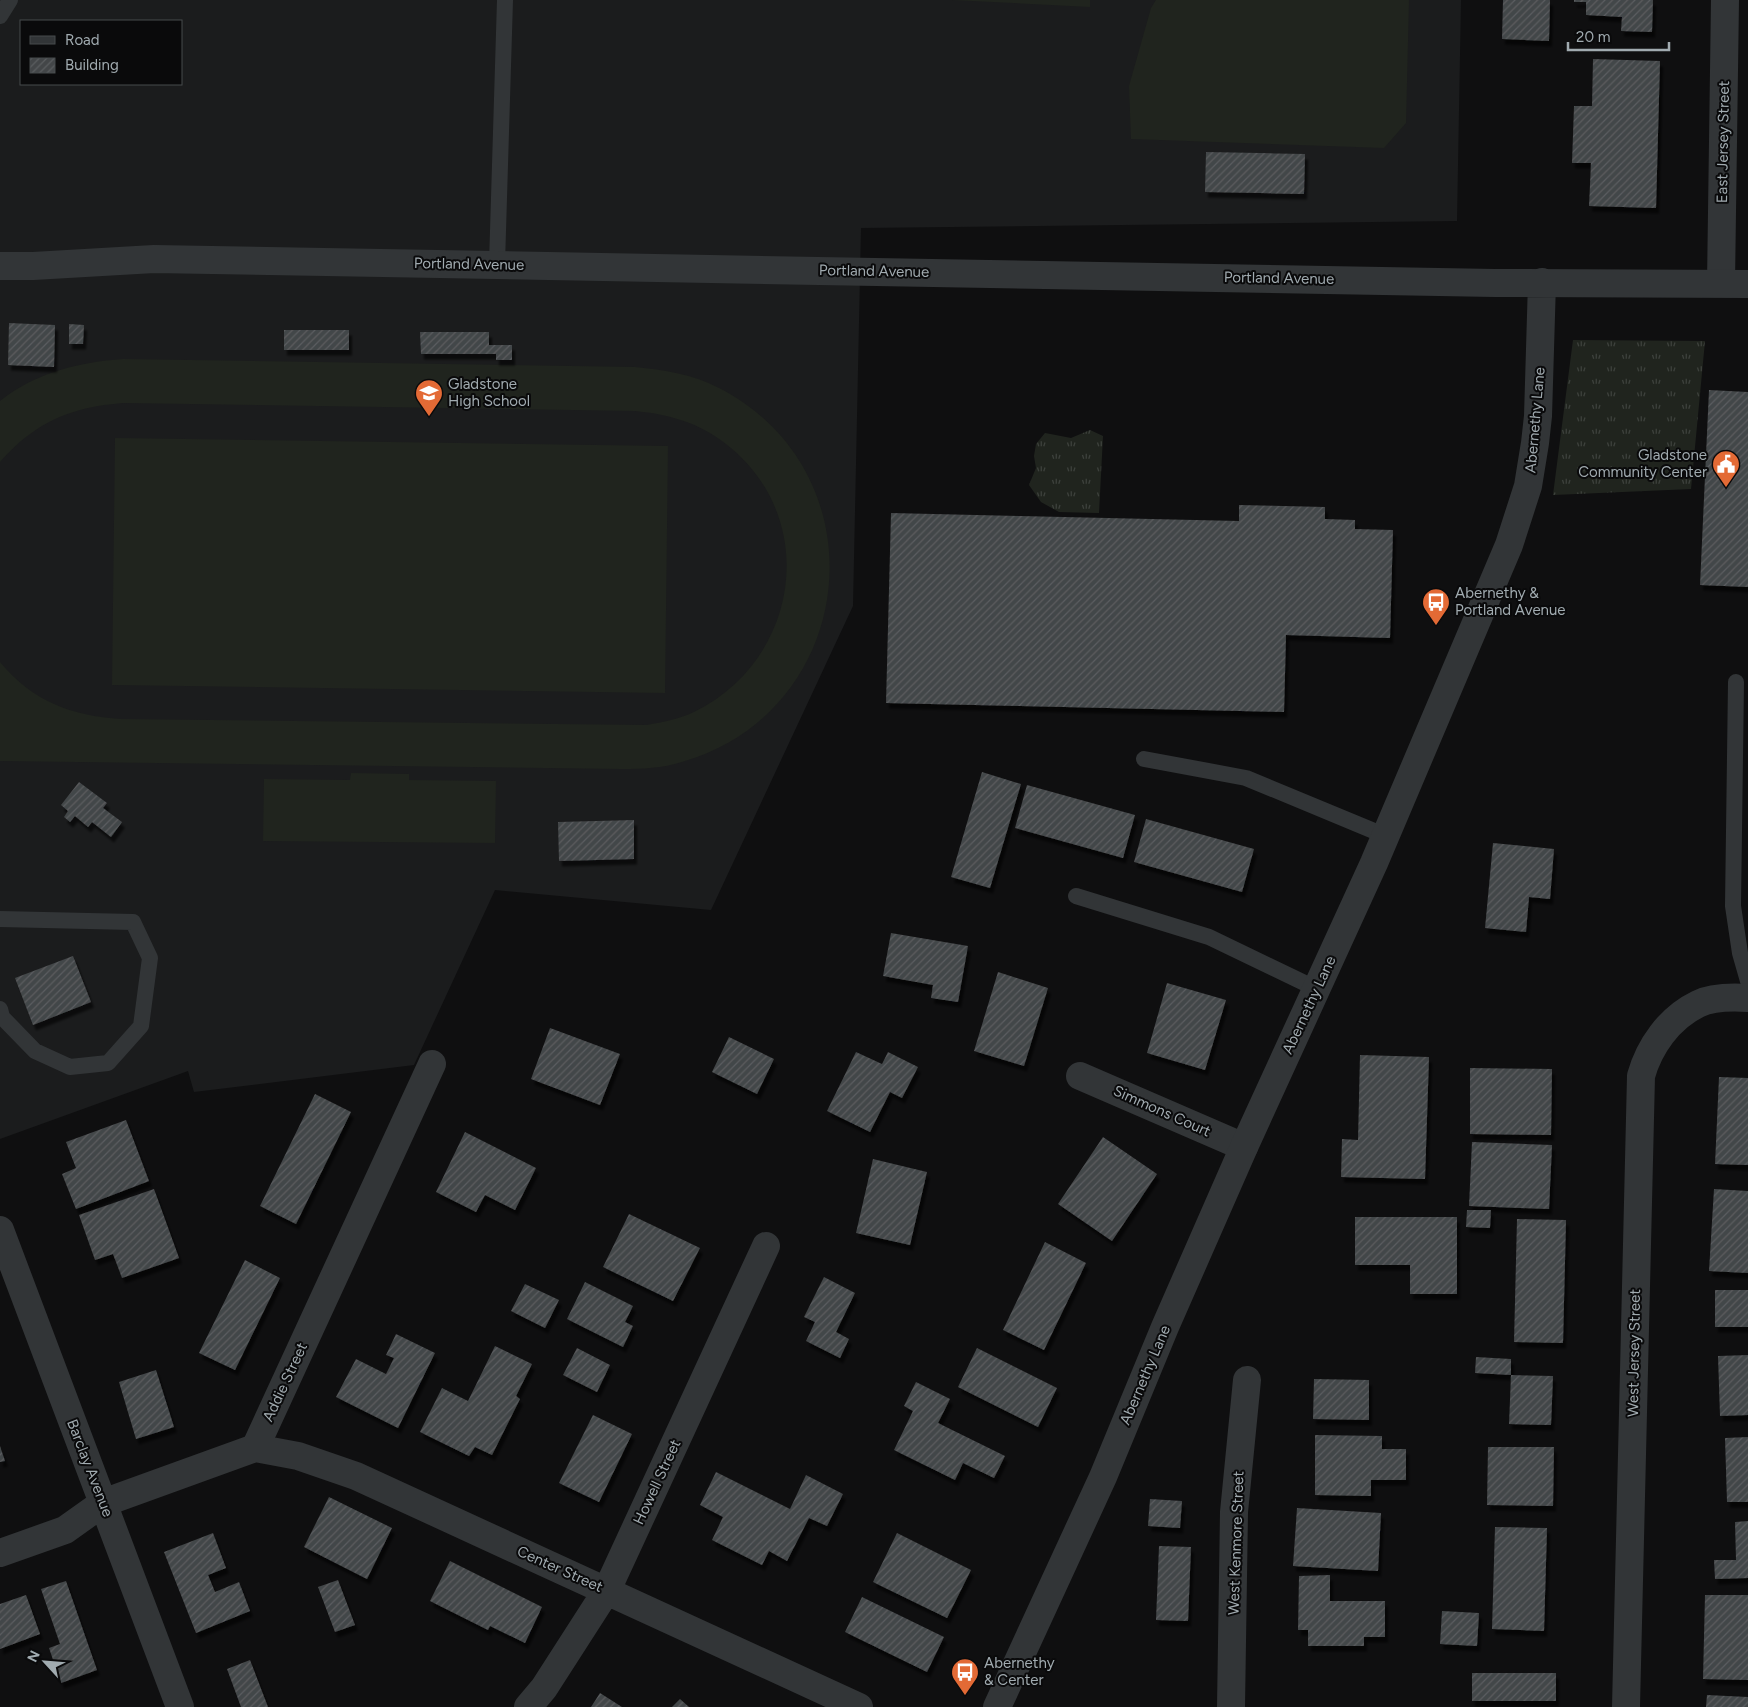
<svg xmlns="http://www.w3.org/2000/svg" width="1748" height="1707" font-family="Figtree,sans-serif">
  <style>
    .built { fill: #1b1c1d; fill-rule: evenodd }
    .grass { fill: url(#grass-tufts) }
    .garden { fill: #20241e }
    .building { fill: url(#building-hatch); filter: url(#shadow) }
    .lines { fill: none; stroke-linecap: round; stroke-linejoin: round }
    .service { stroke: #323537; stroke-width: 16 }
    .minor { stroke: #323537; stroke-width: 28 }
    .tertiary { stroke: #323537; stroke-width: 28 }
    .labels { text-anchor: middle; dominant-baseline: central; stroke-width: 4; stroke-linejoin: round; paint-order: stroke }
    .street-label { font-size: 15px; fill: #a1abb0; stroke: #0a0a0b }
    .poi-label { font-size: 15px; fill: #a1abb0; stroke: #0a0a0b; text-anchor: start }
  </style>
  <defs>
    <pattern id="grass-tufts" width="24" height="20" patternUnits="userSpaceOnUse" patternTransform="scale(1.25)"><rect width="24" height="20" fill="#20241e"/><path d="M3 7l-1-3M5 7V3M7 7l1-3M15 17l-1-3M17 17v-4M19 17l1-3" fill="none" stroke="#3d413c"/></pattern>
    <pattern id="building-hatch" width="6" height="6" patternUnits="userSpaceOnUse" patternTransform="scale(1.25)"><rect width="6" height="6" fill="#434648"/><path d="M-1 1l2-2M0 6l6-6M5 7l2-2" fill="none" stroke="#5b5e60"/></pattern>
    <filter id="shadow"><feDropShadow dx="3" dy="5.5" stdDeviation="1" flood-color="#0009"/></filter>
  </defs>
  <rect width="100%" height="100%" fill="#0f0f10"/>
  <path class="built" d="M 0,0 L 1461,0 L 1457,221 L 861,228 L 853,606 L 711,910 L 495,890 L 414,1065 L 194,1092 L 188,1071 L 0,1139 ZM 21,21 L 181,21 L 181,84 L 21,84 Z"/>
  <path class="grass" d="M 1573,340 L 1705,341 L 1691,489 L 1553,495 Z
    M 1090,430 L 1103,436 L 1099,513 L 1059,512 L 1041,502 L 1029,485 L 1036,468 L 1034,456 L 1036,444 L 1045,433 L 1071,438 Z"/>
  <path class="garden" d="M 952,0 L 1090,0 L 1090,7 Z
    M 1156,0 L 1409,0 L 1406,123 L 1384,148 L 1131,139 L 1129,86 L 1151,8 Z
    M 123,359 L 635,367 C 664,370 693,374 719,388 C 882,472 860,708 685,761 C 665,768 643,769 622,769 L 0,761 L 0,662 C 32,701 72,716 121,719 L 647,725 C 663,722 679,719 694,712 C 800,660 821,518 726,444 C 700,423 668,414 635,411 L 123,403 C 71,407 35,422 0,462 L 0,401 C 35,373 79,362 123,359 Z
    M 115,438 L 668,446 L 665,693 L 112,685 Z
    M 351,773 L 409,774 L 409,780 L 496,781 L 495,843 L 263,841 L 264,779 L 350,780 Z"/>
  <path class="building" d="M 1503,0 L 1550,0 L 1549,41 L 1502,39 Z
    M 1574,0 L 1653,0 L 1652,32 L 1621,31 L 1622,17 L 1586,15 L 1586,2 L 1574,2 Z
    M 1593,59 L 1660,61 L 1656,208 L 1589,206 L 1591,163 L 1572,163 L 1574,106 L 1592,106 Z
    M 1206,152 L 1305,154 L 1304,194 L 1205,192 Z
    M 9,323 L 55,325 L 54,367 L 8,365 Z
    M 69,324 L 84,325 L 83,344 L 69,344 Z
    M 284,330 L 349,330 L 349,350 L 284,350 Z
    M 420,332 L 489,332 L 489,345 L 512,345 L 512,360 L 496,360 L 496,354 L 421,354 Z
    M 1709,390 L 1748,392 L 1748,587 L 1700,585 Z
    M 1239,505 L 1325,507 L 1325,519 L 1355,520 L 1355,529 L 1393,530 L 1390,638 L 1286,635 L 1284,712 L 886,703 L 891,513 L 1239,521 Z
    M 982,772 L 1021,784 L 990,888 L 951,877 Z
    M 79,782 L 107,803 L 103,808 L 122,822 L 111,837 L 92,822 L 88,827 L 75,816 L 70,822 L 64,817 L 68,811 L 61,805 Z
    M 1027,785 L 1135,815 L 1123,858 L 1015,828 Z
    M 1146,819 L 1254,849 L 1242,892 L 1134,862 Z
    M 634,820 L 634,859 L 559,861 L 558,822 Z
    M 1493,843 L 1554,849 L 1550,899 L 1529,897 L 1526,932 L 1485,928 Z
    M 891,933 L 968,946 L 958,1002 L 931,998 L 933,985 L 883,976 Z
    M 73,956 L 91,1002 L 33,1025 L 15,978 Z
    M 998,972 L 1048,988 L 1024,1066 L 974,1051 Z
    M 1167,983 L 1226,1000 L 1205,1070 L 1147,1053 Z
    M 550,1028 L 620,1054 L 600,1105 L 531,1079 Z
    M 729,1037 L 774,1059 L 757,1094 L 712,1072 Z
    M 856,1052 L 882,1064 L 888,1052 L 918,1067 L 902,1098 L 890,1092 L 870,1132 L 827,1111 Z
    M 1360,1055 L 1429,1057 L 1425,1179 L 1341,1177 L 1342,1139 L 1358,1140 Z
    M 1470,1068 L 1552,1069 L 1551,1135 L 1470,1134 Z
    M 1719,1077 L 1748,1078 L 1748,1165 L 1715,1164 Z
    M 315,1094 L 351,1112 L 296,1224 L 260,1206 Z
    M 126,1120 L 149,1181 L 76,1209 L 62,1174 L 76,1168 L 66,1142 Z
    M 465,1132 L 536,1168 L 515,1210 L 485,1195 L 476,1212 L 436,1192 Z
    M 1103,1137 L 1157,1174 L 1112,1241 L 1058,1204 Z
    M 1472,1142 L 1552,1145 L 1549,1209 L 1469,1206 Z
    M 873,1159 L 927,1172 L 910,1245 L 856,1233 Z
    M 154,1189 L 179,1258 L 122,1278 L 113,1254 L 95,1260 L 79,1215 Z
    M 1714,1189 L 1748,1191 L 1748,1273 L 1709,1271 Z
    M 1467,1210 L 1491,1210 L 1490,1228 L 1466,1227 Z
    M 629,1214 L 700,1248 L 673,1301 L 603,1267 Z
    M 1355,1217 L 1457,1217 L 1457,1294 L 1410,1294 L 1410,1265 L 1355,1265 Z
    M 1517,1219 L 1566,1220 L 1563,1343 L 1514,1342 Z
    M 1045,1242 L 1086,1263 L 1044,1350 L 1003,1330 Z
    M 245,1260 L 280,1278 L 235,1370 L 199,1353 Z
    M 824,1277 L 855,1293 L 836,1332 L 849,1339 L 840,1358 L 806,1341 L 815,1322 L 804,1317 Z
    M 585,1282 L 633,1306 L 625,1322 L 633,1326 L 623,1347 L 567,1319 Z
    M 525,1284 L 559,1300 L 545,1328 L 511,1311 Z
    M 1715,1290 L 1748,1290 L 1748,1327 L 1715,1327 Z
    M 396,1334 L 435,1353 L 398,1428 L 336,1397 L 356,1359 L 386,1374 L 394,1358 L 386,1355 Z
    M 495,1346 L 532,1364 L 516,1396 L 520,1399 L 492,1455 L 475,1447 L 469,1456 L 420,1432 L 442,1388 L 468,1401 Z
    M 577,1348 L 610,1365 L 597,1392 L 563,1375 Z
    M 977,1348 L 1057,1388 L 1038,1427 L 958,1387 Z
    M 1748,1355 L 1748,1415 L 1720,1416 L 1718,1356 Z
    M 1476,1357 L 1511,1359 L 1511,1375 L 1475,1373 Z
    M 156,1370 L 174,1427 L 136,1439 L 119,1382 Z
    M 1511,1375 L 1553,1376 L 1551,1425 L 1509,1424 Z
    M 1314,1379 L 1369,1380 L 1369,1420 L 1313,1419 Z
    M 916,1382 L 950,1399 L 938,1423 L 1005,1456 L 994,1478 L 963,1463 L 955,1480 L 894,1450 L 913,1411 L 904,1406 Z
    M 593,1415 L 632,1434 L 599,1502 L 559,1483 Z
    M 1315,1435 L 1382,1436 L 1382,1449 L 1406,1449 L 1406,1480 L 1371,1480 L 1371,1496 L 1315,1495 Z
    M 1748,1437 L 1748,1502 L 1727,1502 L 1725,1438 Z
    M 0,1446 L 5,1461 L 0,1462 Z
    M 1488,1447 L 1554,1447 L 1553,1506 L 1487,1505 Z
    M 716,1472 L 790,1509 L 806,1475 L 843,1494 L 827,1526 L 809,1518 L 787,1561 L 769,1551 L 762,1565 L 712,1540 L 723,1517 L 700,1505 Z
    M 329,1497 L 392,1528 L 367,1579 L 304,1547 Z
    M 1150,1499 L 1182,1501 L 1180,1528 L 1148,1526 Z
    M 1297,1508 L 1381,1513 L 1378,1571 L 1293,1566 Z
    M 1748,1521 L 1748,1578 L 1715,1579 L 1714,1560 L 1736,1560 L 1735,1522 Z
    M 1495,1527 L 1547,1528 L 1544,1631 L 1492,1629 Z
    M 213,1533 L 226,1568 L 208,1575 L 215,1592 L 239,1582 L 250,1611 L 196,1633 L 164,1552 Z
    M 897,1533 L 971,1570 L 947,1618 L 873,1582 Z
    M 1159,1546 L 1191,1547 L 1188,1621 L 1156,1620 Z
    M 450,1561 L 542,1607 L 525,1643 L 490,1626 L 488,1630 L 430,1601 Z
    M 1330,1575 L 1330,1601 L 1385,1601 L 1385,1637 L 1364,1637 L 1364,1646 L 1308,1646 L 1308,1630 L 1298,1630 L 1299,1576 Z
    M 338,1580 L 355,1625 L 335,1632 L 318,1587 Z
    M 66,1581 L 97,1670 L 61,1683 L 49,1648 L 60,1644 L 41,1589 Z
    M 26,1595 L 40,1634 L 0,1649 L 0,1604 Z
    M 1705,1595 L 1748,1595 L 1748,1680 L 1703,1679 Z
    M 862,1597 L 944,1637 L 927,1672 L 845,1632 Z
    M 1442,1611 L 1479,1613 L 1477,1646 L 1440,1644 Z
    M 250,1660 L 268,1707 L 241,1707 L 227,1669 Z
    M 1472,1673 L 1556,1673 L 1556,1701 L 1472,1701 Z
    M 600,1693 L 622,1707 L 591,1707 Z
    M 1707,1695 L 1748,1697 L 1748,1707 L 1706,1707 Z
    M 680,1699 L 689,1707 L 672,1707 Z"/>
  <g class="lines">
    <path class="service" d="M 0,16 L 10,0
      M 497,264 L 505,0
      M 1736,682 L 1733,906 L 1740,953 L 1748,981
      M 1144,759 L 1246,778 L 1386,836
      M 1076,896 L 1209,937 L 1317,989
      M 0,919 L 133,922 L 150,958 L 141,1026 L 108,1063 L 70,1067 L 35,1051 L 2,1017 L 0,1009"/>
    <path class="minor" d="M 1721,283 L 1725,0
      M 1080,1076 L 1244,1147
      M 0,1230 L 180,1707
      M 255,1448 L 298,1456 L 356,1476 L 859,1707
      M 0,1553 L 65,1530 L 103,1503 L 255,1448 L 432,1064
      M 528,1707 L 544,1688 L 607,1590 L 766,1246
      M 1231,1707 L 1234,1512 L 1247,1380
      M 1626,1707 L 1641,1076 C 1649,1047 1669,1018 1698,1004 C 1712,997 1732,997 1748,998"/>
    <path class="tertiary" d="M 0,266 L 33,266 L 154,259 L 1495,283 L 1748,284
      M 997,1707 L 1103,1477 L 1165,1327 L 1244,1147 L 1374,863 L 1509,545 L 1528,486 L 1535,443 L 1538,416 L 1542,282"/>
  </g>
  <defs>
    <g id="school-pin" transform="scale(1.4375)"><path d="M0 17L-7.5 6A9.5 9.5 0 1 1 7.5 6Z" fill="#e36a35" stroke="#0a0a0b"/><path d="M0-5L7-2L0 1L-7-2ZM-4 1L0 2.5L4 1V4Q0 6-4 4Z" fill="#fff"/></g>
    <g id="civic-pin" transform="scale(1.4375)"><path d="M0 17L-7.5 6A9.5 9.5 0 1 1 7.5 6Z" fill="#e36a35" stroke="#0a0a0b"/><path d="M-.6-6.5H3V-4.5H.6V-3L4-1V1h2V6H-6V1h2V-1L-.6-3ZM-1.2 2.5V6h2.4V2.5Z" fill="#fff"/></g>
    <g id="bus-pin" transform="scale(1.4375)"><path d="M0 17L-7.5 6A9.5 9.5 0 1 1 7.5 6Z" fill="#e36a35" stroke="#0a0a0b"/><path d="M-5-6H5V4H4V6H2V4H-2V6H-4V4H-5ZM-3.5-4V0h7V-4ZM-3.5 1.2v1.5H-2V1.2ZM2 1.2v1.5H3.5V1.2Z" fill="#fff"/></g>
  </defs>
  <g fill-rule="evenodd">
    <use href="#school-pin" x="429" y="393"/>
    <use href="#civic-pin" x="1726" y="464"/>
    <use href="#bus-pin" x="1436" y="602"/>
    <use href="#bus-pin" x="965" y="1672"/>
  </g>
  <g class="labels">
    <g class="street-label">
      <text transform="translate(1723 142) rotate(-89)">East Jersey Street</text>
      <text transform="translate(469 264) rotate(1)">Portland Avenue</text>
      <text transform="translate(874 271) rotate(1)">Portland Avenue</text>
      <text transform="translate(1279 278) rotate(1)">Portland Avenue</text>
      <text transform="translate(1535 420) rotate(-85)">Abernethy Lane</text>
      <text transform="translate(1309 1005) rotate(-65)">Abernethy Lane</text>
      <text transform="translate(1162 1111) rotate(24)">Simmons Court</text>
      <text transform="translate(1634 1353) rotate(-89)">West Jersey Street</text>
      <text transform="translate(1145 1375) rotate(-67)">Abernethy Lane</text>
      <text transform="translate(285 1382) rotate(-65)">Addie Street</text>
      <text transform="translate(90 1468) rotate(69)">Barclay Avenue</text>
      <text transform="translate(657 1482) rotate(-65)">Howell Street</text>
      <text transform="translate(1236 1543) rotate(-88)">West Kenmore Street</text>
      <text transform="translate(560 1569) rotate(24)">Center Street</text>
    </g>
    <g class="poi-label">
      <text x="448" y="384">Gladstone<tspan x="448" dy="17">High School</tspan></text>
      <text x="1707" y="455" text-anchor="end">Gladstone<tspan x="1707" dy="17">Community Center</tspan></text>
      <text x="1455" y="593">Abernethy &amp;<tspan x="1455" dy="17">Portland Avenue</tspan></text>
      <text x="984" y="1663">Abernethy<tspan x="984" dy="17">&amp; Center</tspan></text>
    </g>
  </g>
  <rect x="20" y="20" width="162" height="65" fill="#0a0a0b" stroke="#464a4d"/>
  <rect x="30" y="36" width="25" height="8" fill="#323537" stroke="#464a4d"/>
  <text x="65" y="45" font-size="15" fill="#a1abb0">Road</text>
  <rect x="30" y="58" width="25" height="15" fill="url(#building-hatch)" stroke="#464a4d"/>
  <text x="65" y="70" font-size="15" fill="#a1abb0">Building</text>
  <g transform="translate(45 1662) rotate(296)" stroke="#0a0a0b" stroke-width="4" paint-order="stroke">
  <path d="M0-4L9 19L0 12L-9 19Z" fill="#a1abb0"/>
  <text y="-8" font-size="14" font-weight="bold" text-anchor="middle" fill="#a1abb0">N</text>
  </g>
  <path d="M1568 42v8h101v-8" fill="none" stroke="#a1abb0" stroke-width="2.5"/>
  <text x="1576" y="42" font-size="15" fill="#a1abb0" stroke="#0a0a0b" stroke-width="4" paint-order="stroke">20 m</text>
</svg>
